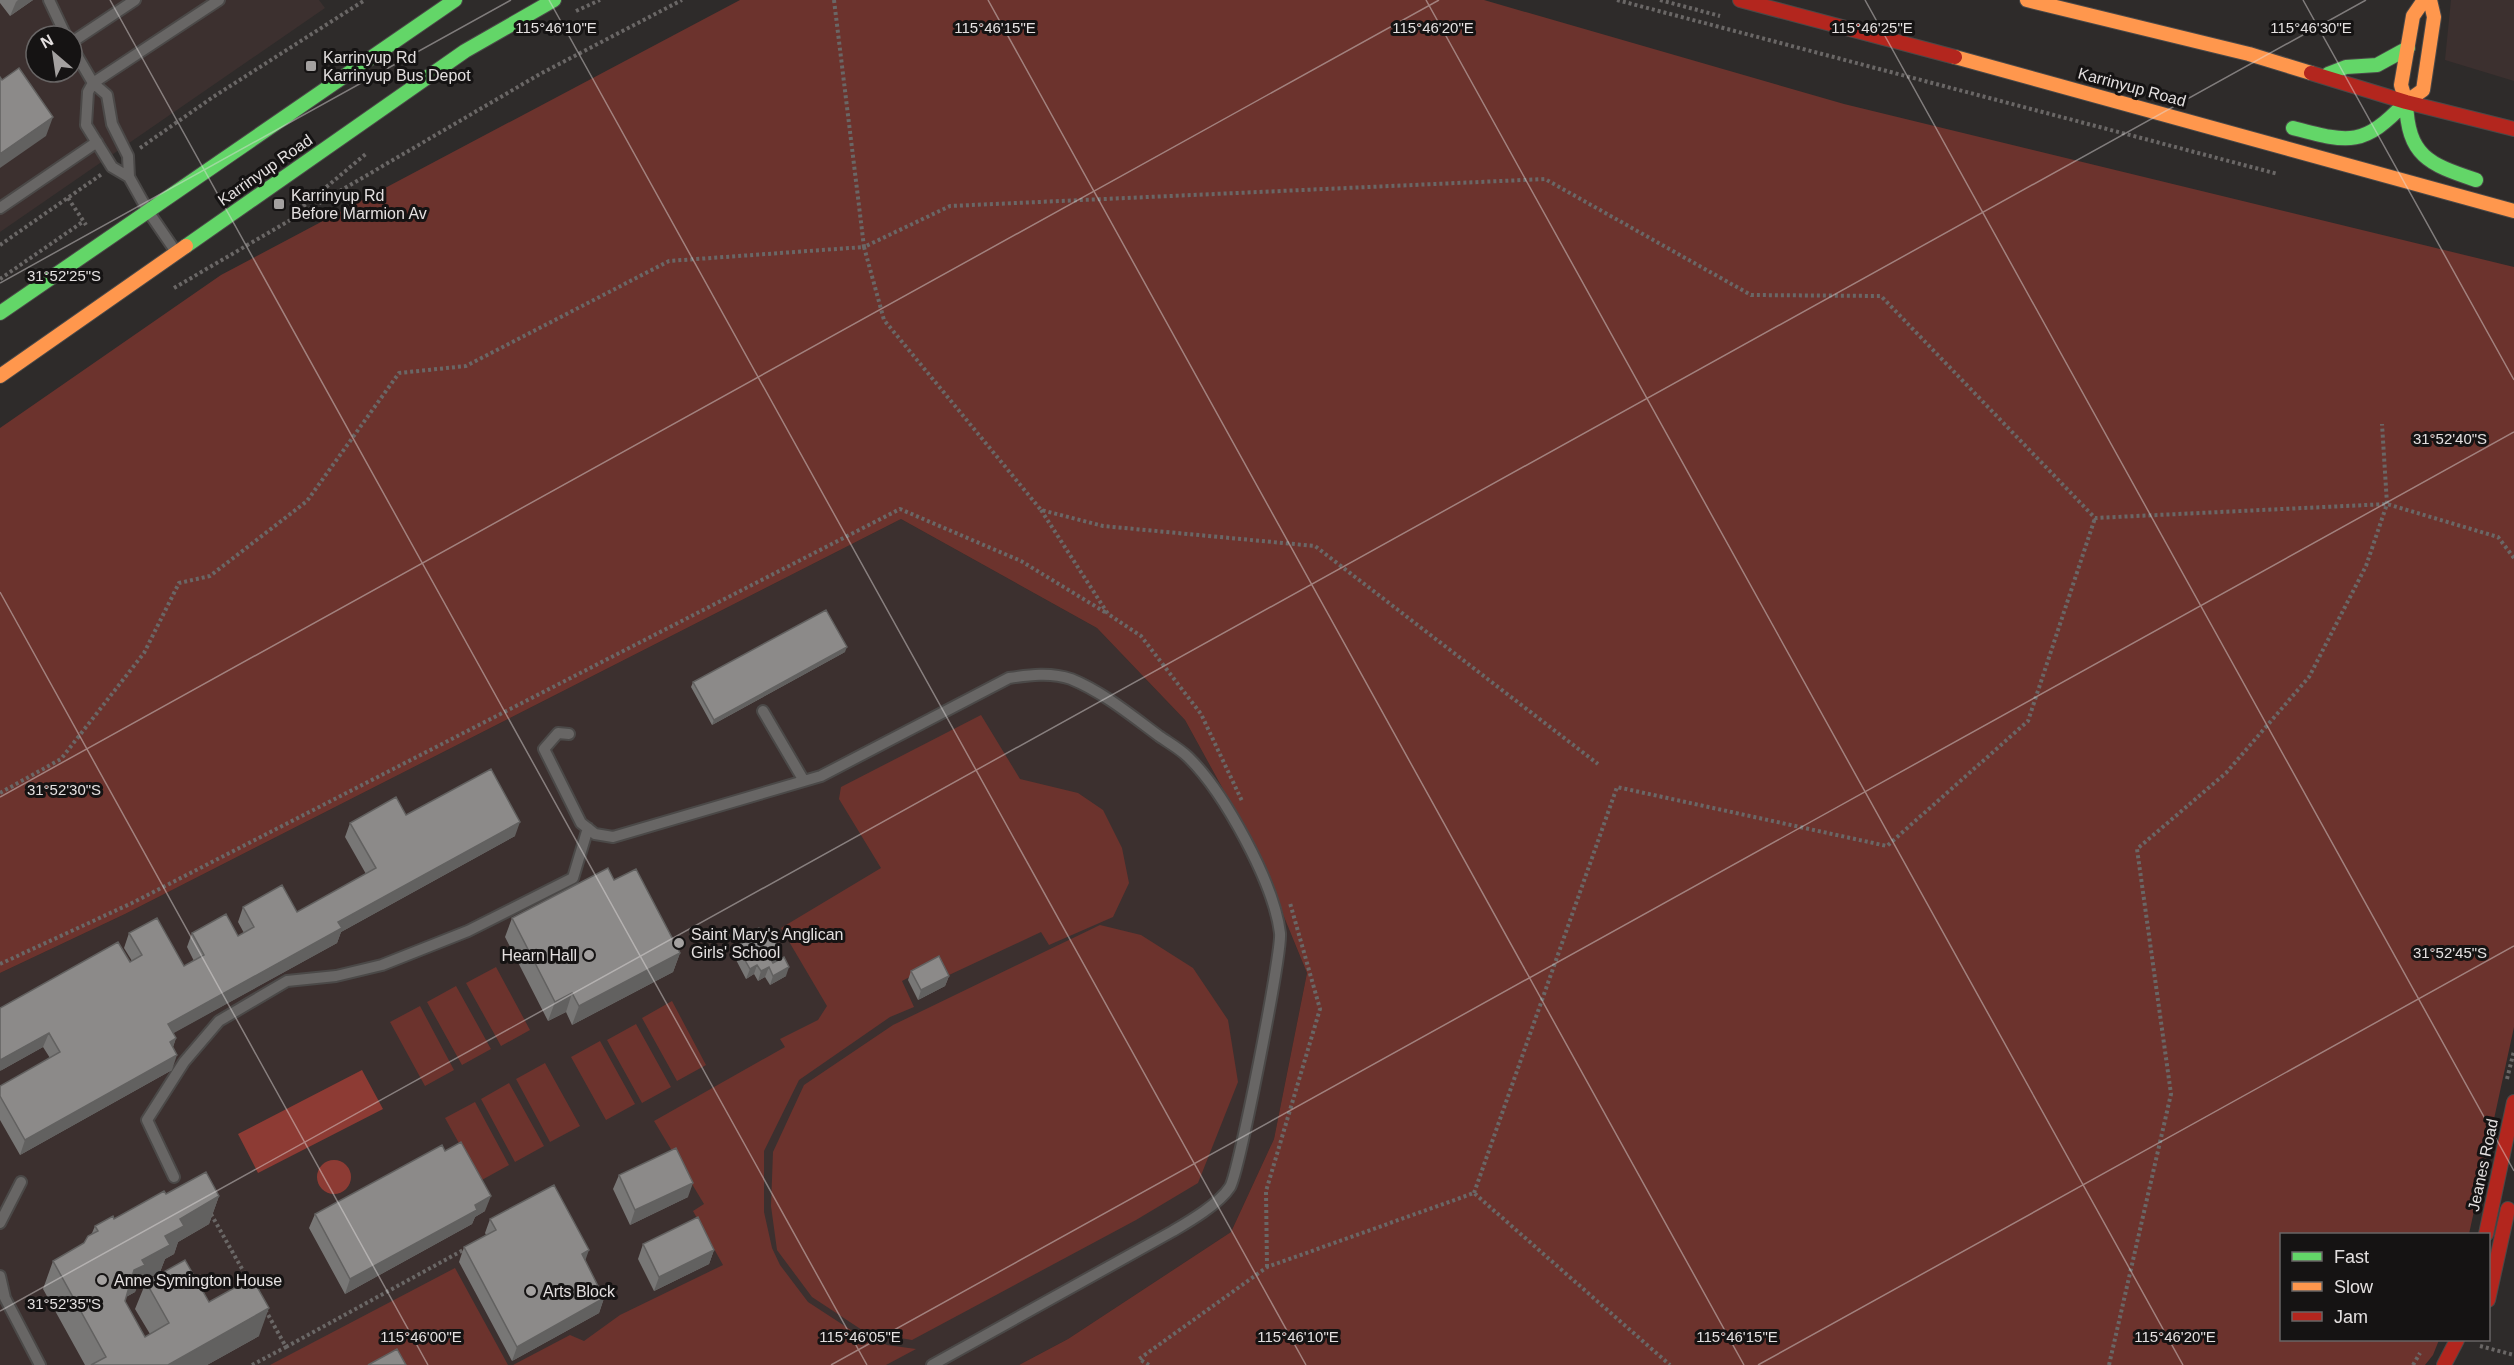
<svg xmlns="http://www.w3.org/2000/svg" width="2514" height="1365" font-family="Arial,sans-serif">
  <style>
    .built { fill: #3c302f; fill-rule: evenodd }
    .green { fill: #6c332d }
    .water { fill: #8d3b34 }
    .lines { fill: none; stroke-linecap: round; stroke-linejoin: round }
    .lane-casing { stroke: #4b4948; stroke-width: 14 }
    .fast-casing { stroke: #4b4948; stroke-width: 16 }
    .slow-casing { stroke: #4b4948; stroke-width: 16 }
    .jam-casing { stroke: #4b4948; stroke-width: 16 }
    .path { stroke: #6a6766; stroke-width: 4; stroke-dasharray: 3 3; stroke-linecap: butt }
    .lane { stroke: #686665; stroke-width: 10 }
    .fast { stroke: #63d668; stroke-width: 14 }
    .slow { stroke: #ff974d; stroke-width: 14 }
    .jam { stroke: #b3261e; stroke-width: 14 }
    .wall { fill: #787776 }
    .shaded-wall { fill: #626160 }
    .building { fill: #8c8a89; stroke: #626160; stroke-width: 1.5 }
    .ticks { fill: none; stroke: #e4e0e0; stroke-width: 1.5; stroke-opacity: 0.45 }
    .poi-dot { fill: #a4a1a0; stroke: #151313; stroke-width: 2 }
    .labels { text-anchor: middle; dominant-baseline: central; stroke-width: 6; stroke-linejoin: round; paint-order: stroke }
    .poi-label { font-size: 16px; fill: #e4e0e0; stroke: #151313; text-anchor: start }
    .street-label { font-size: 16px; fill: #e4e0e0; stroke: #151313 }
    .ticks-label { font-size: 15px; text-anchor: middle; fill: #e4e0e0; stroke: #151313; stroke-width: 6; stroke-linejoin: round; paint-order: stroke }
  </style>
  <rect width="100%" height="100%" fill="#2e2b2a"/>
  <path class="built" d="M 0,0 L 319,0 L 325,8 L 0,232 ZM 36,36 L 72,36 L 72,72 L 36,72 Z
    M 2451,0 L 2514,0 L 2514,81 L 2445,60 Z
    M 901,519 L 1097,628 L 1185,720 L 1257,851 L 1307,973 L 1274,1139 L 1231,1232 L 1068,1339 L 1019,1365 L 0,1365 L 0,973 L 125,914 Z"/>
  <path class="green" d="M 740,0 L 1484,0 L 1844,104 L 2514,267 L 2514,1027 L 2469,1234 L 2282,1234 L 2282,1340 L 2439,1340 L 2433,1355 L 2425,1365 L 1019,1365 L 1068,1339 L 1231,1232 L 1274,1139 L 1307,973 L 1257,851 L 1185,720 L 1097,628 L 901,519 L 125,914 L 0,973 L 0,428 L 221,275 Z
    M 981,715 L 1020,779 L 1078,793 L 1103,810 L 1122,848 L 1129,883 L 1113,917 L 1049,945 L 1041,932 L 949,975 L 940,961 L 902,981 L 914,1007 L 890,1017 L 799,1080 L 764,1151 L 764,1212 L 772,1248 L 780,1265 L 808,1302 L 854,1332 L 887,1345 L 916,1349 L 886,1365 L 513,1365 L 570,1335 L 584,1341 L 620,1315 L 723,1265 L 693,1211 L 704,1204 L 654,1121 L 785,1047 L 780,1039 L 818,1020 L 827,1006 L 781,928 L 881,868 L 839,799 L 841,787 Z
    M 1100,925 L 1141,935 L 1193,968 L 1228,1020 L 1238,1082 L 1198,1183 L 1136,1220 L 912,1340 L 865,1332 L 812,1297 L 777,1250 L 771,1206 L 773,1152 L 804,1085 L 893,1025 Z
    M 496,967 L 530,1030 L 501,1046 L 466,983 Z
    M 456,986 L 491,1049 L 462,1065 L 427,1002 Z
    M 672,1001 L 706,1065 L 677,1081 L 642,1018 Z
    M 420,1006 L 454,1070 L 425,1086 L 390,1022 Z
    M 636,1024 L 671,1087 L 642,1103 L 607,1040 Z
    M 600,1041 L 635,1104 L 606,1120 L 571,1057 Z
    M 545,1063 L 580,1126 L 550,1142 L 516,1079 Z
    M 509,1083 L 544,1146 L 515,1162 L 481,1099 Z
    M 475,1102 L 509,1165 L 480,1181 L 445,1118 Z
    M 455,1268 L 508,1365 L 270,1365 Z"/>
  <path class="water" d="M 362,1070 L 383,1109 L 258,1173 L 238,1134 Z
    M317 1177a17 17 0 1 1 34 0a17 17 0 1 1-34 0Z"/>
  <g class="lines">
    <g class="lane-casing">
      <path id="lane" d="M 49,0 L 66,36
        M 72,42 L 135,0
        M 72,47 L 93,83 L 107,95 L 112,124 L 128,156 L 129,177 L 148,211 L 174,249
        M 129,177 L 112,167 L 86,125 L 88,92 L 93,83 L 219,0
        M 0,208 L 97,142
        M 763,711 L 804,781
        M 569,734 L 558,733 L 544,749 L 581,823 L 595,834 L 613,837 L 821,776 L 1009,678 C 1029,675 1051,672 1071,679 C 1103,692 1132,716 1159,736 C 1169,743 1180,749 1188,757 C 1224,792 1274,883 1280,933 C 1282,953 1239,1172 1230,1187 C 1219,1204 1190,1221 1173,1231 L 932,1365
        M 174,1177 L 147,1120 L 184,1062 L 219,1021 L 287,981 L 336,976 L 382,965 L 468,931 L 573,878 L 588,828
        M 0,1223 L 21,1182
        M 0,1276 L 5,1298 L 40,1365"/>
    </g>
    <g class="fast-casing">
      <path id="fast" d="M 2328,74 L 2346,67 L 2377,65 L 2408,48
        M 2406,102 C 2408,156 2428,164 2476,180
        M 2293,128 C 2350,143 2363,147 2406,102
        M 186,246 L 465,51 L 554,0
        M 0,313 L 455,0"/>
    </g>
    <g class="slow-casing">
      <path id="slow" d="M 2027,0 L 2249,54 L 2311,73
        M 2424,0 L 2413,16 L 2401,85 L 2406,102 L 2423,90 L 2434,17 L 2430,0
        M 1955,57 L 2514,211
        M 0,376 L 186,246"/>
    </g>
    <g class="jam-casing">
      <path id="jam" d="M 1740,0 L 1955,57
        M 2311,73 L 2406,102 L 2514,129
        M 2486,1234 L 2514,1102
        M 2488,1300 L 2508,1209
        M 2444,1365 L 2457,1340"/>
    </g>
    <path class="path" d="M 834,0 L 864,247 L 950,206 L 1545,179 L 1751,295 L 1881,296 L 2095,518 L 2387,504 L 2498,537 L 2514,558
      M 1617,0 L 2278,174
      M 1660,0 L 1720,16
      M 576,11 L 600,0
      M 140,148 L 213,97 L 365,0
      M 68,198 L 86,225
      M 294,214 L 367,153
      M 0,245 L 102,174
      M 0,279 L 84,221
      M 174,288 L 540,74 L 682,0
      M 1041,510 L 1108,614 L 1141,636 L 1201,714 L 1242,801
      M 0,793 L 61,759 L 144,653 L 179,583 L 210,576 L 307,501 L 399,373 L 466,366 L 669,261 L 864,247 L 884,320 L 1041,510 L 1103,526 L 1315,546 L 1598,764
      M 0,964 L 132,903 L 900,509 L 1021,561 L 1108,614
      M 2507,1079 L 2514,1051
      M 1474,1193 L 1617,787 L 1887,846 L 2028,721 L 2095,518
      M 211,1214 L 250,1283
      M 1267,1267 L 1266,1191 L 1320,1009 L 1290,903
      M 2480,1346 L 2514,1355
      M 286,1347 L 467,1248
      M 252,1365 L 286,1347 L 266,1311
      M 1149,1365 L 1139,1359 L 1267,1267 L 1474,1193 L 1670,1365
      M 2109,1365 L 2171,1094 L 2137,849 L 2226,773 L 2309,677 L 2366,566 L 2387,504 L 2382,424
      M 2413,1365 L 2420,1353"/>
    <use href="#lane" class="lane"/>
    <use href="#fast" class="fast"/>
    <use href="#slow" class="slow"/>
    <use href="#jam" class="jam"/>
  </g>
  <path class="wall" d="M 0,0 L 33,0 L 10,16 L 0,3 Z
    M 845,652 L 712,725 L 691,687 L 693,682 Z
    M 406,815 L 515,836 L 341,932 L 337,943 L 173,1033 L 176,1038 L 173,1047 L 172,1070 L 20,1155 L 0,1120 L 0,1086 L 50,1058 L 43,1047 L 0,1071 L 132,961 L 124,948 L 129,933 L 184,966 L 194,961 L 187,947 L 192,933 L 238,936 L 244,933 L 238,922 L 243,907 L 297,912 L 366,874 L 345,837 L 350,823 Z
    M 614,880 L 680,953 L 673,972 L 572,1025 L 566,1012 L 548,1021 L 505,937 L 512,918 Z
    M 752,932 L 777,961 L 786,976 L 770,985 L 765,977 L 758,981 L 754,974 L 746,979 L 734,956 L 737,946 L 749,939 Z
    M 911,971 L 949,976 L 945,986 L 918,1000 L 908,980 Z
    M 445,1151 L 485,1211 L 475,1217 L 472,1224 L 345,1294 L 309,1228 L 315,1214 Z
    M 619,1175 L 688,1197 L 630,1225 L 613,1189 Z
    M 166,1194 L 219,1196 L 209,1224 L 178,1242 L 174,1254 L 165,1259 L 160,1272 L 138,1284 L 135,1292 L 126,1297 L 125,1301 L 145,1337 L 150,1334 L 135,1309 L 146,1282 L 209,1302 L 259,1336 L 207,1365 L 85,1365 L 43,1289 L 53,1261 L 84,1243 L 92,1233 L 95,1226 L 114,1219 Z
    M 490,1219 L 585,1260 L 604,1298 L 599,1313 L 512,1361 L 459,1262 L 464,1247 L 486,1235 L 485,1233 Z
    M 643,1244 L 714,1250 L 709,1264 L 654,1291 L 638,1259 Z"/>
  <path class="shaded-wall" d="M 18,0 L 33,0 L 10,16 L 16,2 Z
    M 53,117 L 46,136 L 0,168 L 0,154 Z
    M 847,647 L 845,652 L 712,725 L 714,720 Z
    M 520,822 L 515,836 L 341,932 L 337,943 L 163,1039 L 168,1024 L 338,922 Z
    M 781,952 L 777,961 L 767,967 L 770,958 Z
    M 680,953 L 673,972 L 572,1025 L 579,1006 Z
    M 757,965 L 754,974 L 746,979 L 750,969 Z
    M 769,967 L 765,977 L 758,981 L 761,971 Z
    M 789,967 L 786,976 L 770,985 L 773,976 Z
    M 949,976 L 945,986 L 918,1000 L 921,990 Z
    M 572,993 L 566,1012 L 548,1021 L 555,1002 Z
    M 49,1033 L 43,1047 L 0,1071 L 0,1060 Z
    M 176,1038 L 171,1053 L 170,1042 Z
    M 177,1055 L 172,1070 L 20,1155 L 25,1140 Z
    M 693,1183 L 688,1197 L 630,1225 L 635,1210 Z
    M 219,1196 L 209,1224 L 178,1242 L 174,1254 L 165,1259 L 160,1272 L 138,1284 L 135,1292 L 124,1298 L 134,1270 L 142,1260 L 165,1236 L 180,1219 Z
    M 491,1196 L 485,1211 L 475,1217 L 472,1224 L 345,1294 L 350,1279 Z
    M 589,1250 L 584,1264 L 582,1254 Z
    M 714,1250 L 709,1264 L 654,1291 L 659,1277 Z
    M 604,1298 L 599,1313 L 512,1361 L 517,1347 Z
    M 269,1308 L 259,1336 L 207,1365 L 168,1365 Z"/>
  <path class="building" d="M 19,68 L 53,117 L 0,154 L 0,77 L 2,80 Z
    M 826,610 L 847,647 L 714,720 L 693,682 Z
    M 491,769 L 520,822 L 338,922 L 342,928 L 168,1024 L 176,1038 L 170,1042 L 177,1055 L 25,1140 L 0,1096 L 0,1086 L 60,1052 L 49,1033 L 0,1060 L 0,1008 L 118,942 L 130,962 L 142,955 L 129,933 L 157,918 L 184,966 L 204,955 L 192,933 L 226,914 L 238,936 L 254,927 L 243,907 L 282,885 L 297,912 L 376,868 L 350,823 L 396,797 L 406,815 Z
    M 608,868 L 614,880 L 636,869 L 680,953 L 579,1006 L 572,993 L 555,1002 L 512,918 Z
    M 759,928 L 762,933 L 769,930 L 781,952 L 770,958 L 773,963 L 784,957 L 789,967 L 773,976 L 769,967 L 761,971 L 757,965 L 750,969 L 737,946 L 754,936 L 752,932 Z
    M 939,956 L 949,976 L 921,990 L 911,971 Z
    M 461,1142 L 491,1196 L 475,1205 L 477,1210 L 350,1279 L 315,1214 L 442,1145 L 445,1151 Z
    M 676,1148 L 693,1183 L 635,1210 L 619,1175 Z
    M 206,1172 L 219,1196 L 180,1219 L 184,1226 L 165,1236 L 170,1245 L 142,1260 L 145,1265 L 134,1270 L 125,1301 L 145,1337 L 169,1323 L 146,1282 L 185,1260 L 209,1302 L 252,1278 L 269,1308 L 168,1365 L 91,1365 L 106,1357 L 53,1261 L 84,1243 L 88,1236 L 98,1231 L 95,1226 L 113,1216 L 114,1219 L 164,1191 L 166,1194 Z
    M 554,1185 L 589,1250 L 582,1254 L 604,1298 L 517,1347 L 464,1247 L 496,1230 L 490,1219 Z
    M 698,1217 L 714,1250 L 659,1277 L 643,1244 Z
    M 397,1349 L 406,1365 L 368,1365 Z"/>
  <path class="ticks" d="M 110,0 L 867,1365M 549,0 L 1306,1365M 988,0 L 1744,1365M 1426,0 L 2183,1365M 1865,0 L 2514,1171M 2303,0 L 2514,380M 0,283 L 511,0M 0,592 L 428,1365M 0,797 L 1439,0M 0,1311 L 2366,0M 831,1365 L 2514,432M 1758,1365 L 2514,946"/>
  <g class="poi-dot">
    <rect x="305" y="60" width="12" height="12" rx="3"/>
    <rect x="273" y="198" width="12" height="12" rx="3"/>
    <circle cx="679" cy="943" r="6"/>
    <circle cx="589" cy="955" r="6"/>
    <circle cx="102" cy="1280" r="6"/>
    <circle cx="531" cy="1291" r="6"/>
  </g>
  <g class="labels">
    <g class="poi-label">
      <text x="323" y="57">Karrinyup Rd<tspan x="323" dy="18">Karrinyup Bus Depot</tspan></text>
      <text x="291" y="195">Karrinyup Rd<tspan x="291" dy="18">Before Marmion Av</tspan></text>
      <text x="691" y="934">Saint Mary's Anglican<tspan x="691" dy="18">Girls' School</tspan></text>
      <text x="577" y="955" text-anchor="end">Hearn Hall</text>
      <text x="114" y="1280">Anne Symington House</text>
      <text x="543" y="1291">Arts Block</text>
    </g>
    <g class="street-label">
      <text transform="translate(2132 87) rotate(15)">Karrinyup Road</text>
      <text transform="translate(265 170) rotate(-35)">Karrinyup Road</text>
      <text transform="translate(2483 1165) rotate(-78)">Jeanes Road</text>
    </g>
  </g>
  <g class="ticks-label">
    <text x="556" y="33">115°46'10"E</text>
    <text x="995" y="33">115°46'15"E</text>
    <text x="1433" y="33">115°46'20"E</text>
    <text x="1872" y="33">115°46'25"E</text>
    <text x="2311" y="33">115°46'30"E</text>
    <text x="64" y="281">31°52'25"S</text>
    <text x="2450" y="444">31°52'40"S</text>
    <text x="64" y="795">31°52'30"S</text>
    <text x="2450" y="958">31°52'45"S</text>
    <text x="64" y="1309">31°52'35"S</text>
    <text x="421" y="1342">115°46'00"E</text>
    <text x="860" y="1342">115°46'05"E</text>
    <text x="1298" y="1342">115°46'10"E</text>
    <text x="1737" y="1342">115°46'15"E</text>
    <text x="2175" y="1342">115°46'20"E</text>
  </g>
  <rect x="2280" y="1233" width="210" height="108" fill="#151313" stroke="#686565" stroke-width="1.5"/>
  <rect x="2292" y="1252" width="30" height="9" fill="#63d668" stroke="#686565" stroke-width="1.5"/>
  <text x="2334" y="1263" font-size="18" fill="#e4e0e0">Fast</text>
  <rect x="2292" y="1282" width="30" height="9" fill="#ff974d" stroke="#686565" stroke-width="1.5"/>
  <text x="2334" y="1293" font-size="18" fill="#e4e0e0">Slow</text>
  <rect x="2292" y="1312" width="30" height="9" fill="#b3261e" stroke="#686565" stroke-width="1.5"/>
  <text x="2334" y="1323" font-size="18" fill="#e4e0e0">Jam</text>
  <g transform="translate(54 54) rotate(331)"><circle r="28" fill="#151313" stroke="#686565" stroke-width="1.5"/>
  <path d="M0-4.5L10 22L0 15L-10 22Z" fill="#a4a1a0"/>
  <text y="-9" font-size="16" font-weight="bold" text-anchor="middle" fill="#e4e0e0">N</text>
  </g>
</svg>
